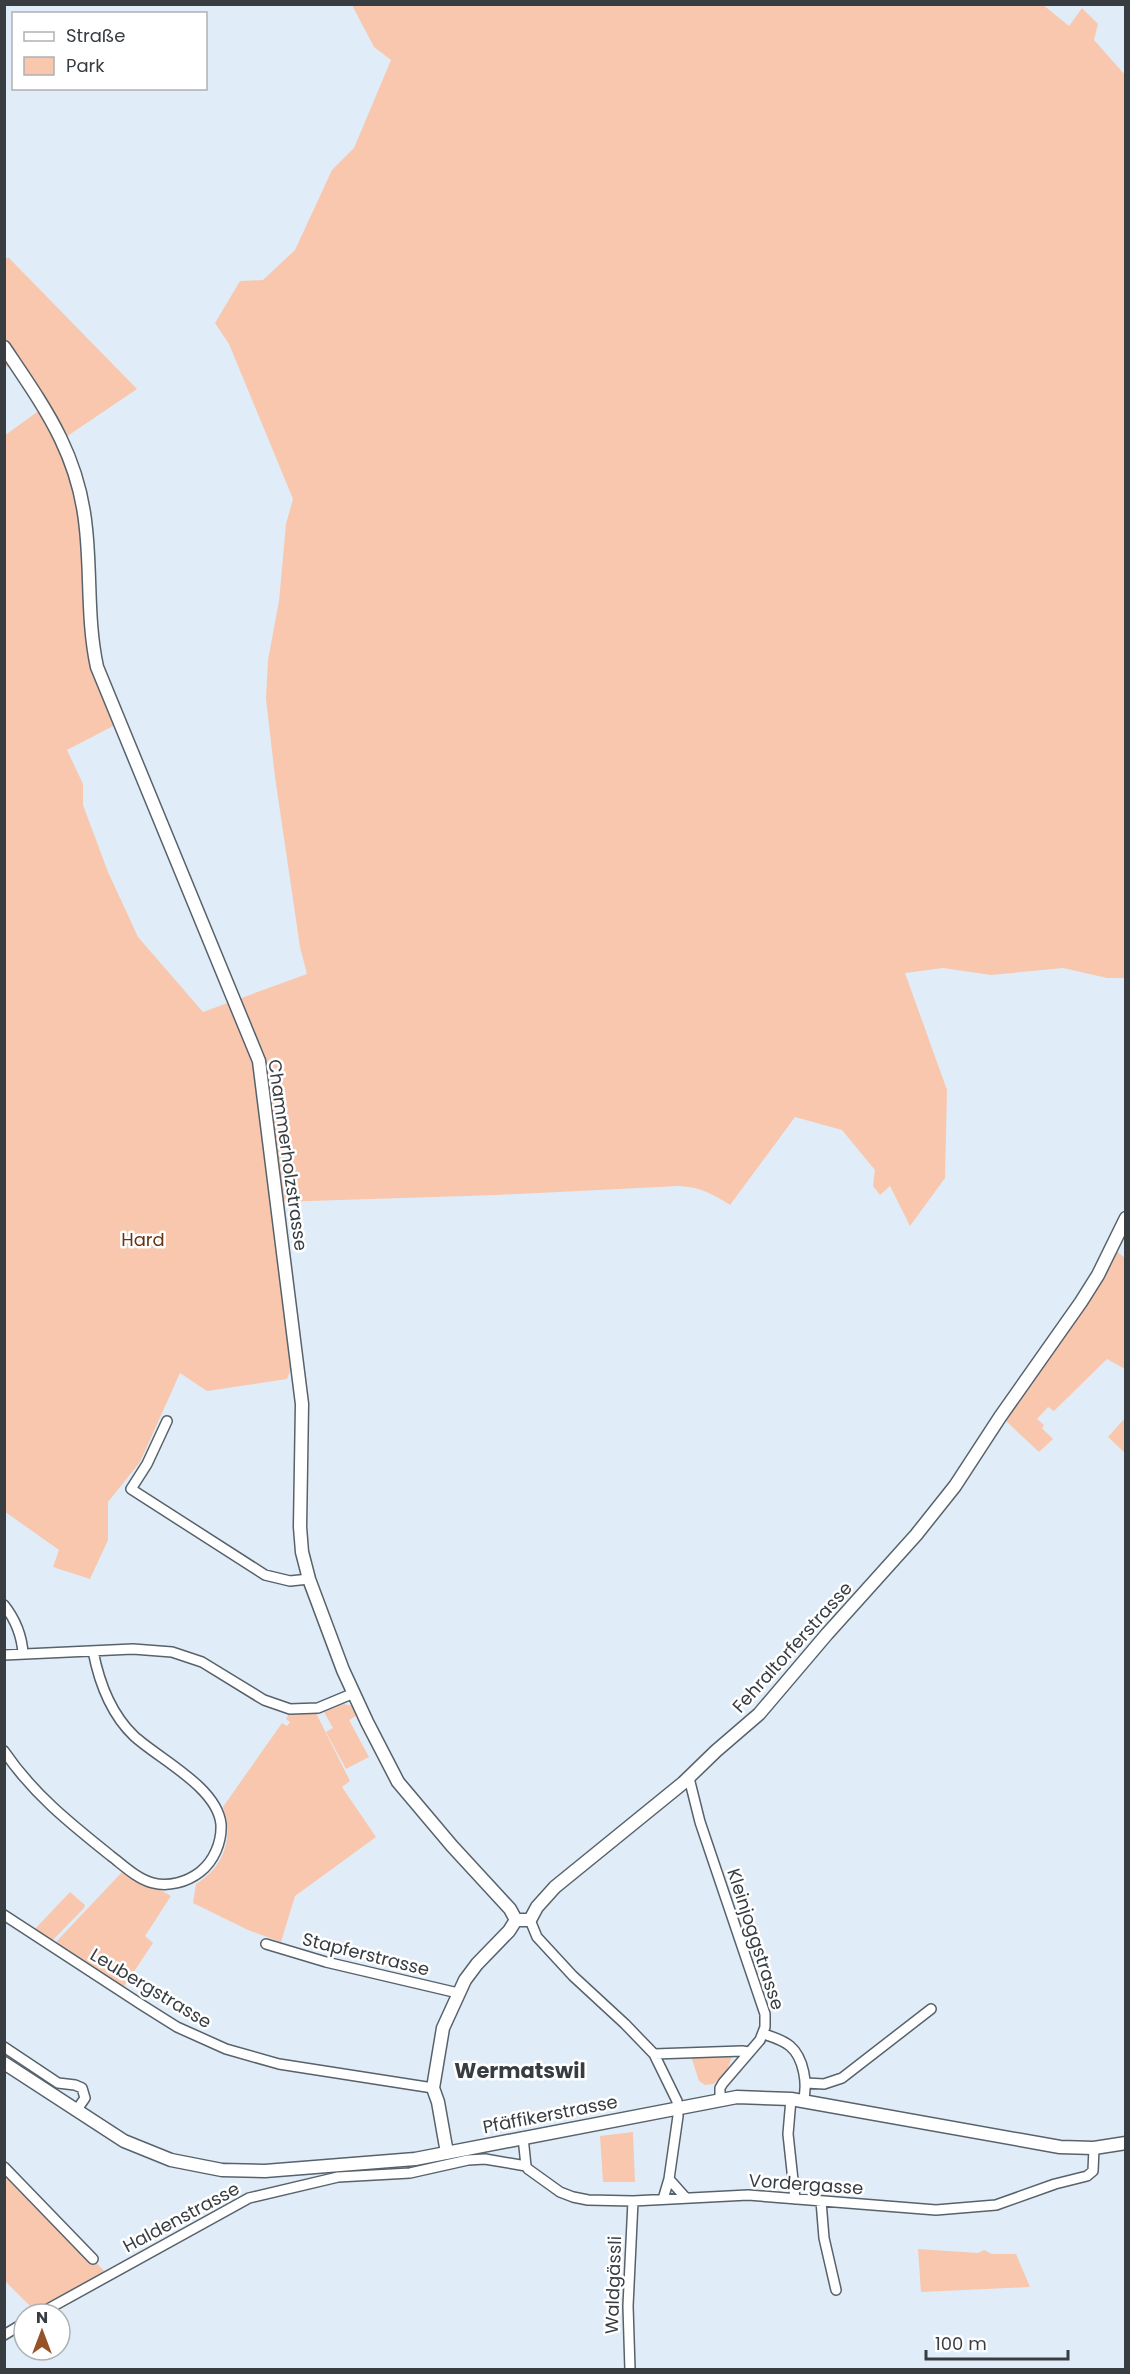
<svg xmlns="http://www.w3.org/2000/svg" width="1130" height="2374" font-family="Poppins,sans-serif">
  <style>
    .green { fill: #f8c7ae }
    .lines { fill: none; stroke-linecap: round; stroke-linejoin: round }
    .street-casing { stroke: #57626b; stroke-width: 12 }
    .secondary-casing { stroke: #57626b; stroke-width: 15 }
    .street { stroke: #fff; stroke-width: 9 }
    .secondary { stroke: #fff; stroke-width: 12 }
    .labels { text-anchor: middle; dominant-baseline: central; stroke-width: 5; stroke-linejoin: round; paint-order: stroke }
    .street-label { font-size: 18px; fill: #383d42; stroke: #fff }
    .park-label { font-size: 18px; fill: #6a3411; stroke: #fff }
    .quarter-label { font-size: 21px; font-weight: bold; fill: #383d42; stroke: #fff }
  </style>
  <rect width="100%" height="100%" fill="#e0edf8"/>
  <path class="green" d="M 1042,4 L 1069,26 L 1082,8 L 1098,24 L 1094,40 L 1126,76 L 1125,978 L 1107,978 L 1063,968 L 991,975 L 943,968 L 905,973 L 947,1090 L 945,1178 L 910,1226 L 890,1186 L 880,1195 L 873,1186 L 875,1170 L 842,1130 L 795,1117 L 730,1205 C 713,1194 700,1187 679,1186 L 497,1195 L 278,1202 L 296,1355 L 287,1379 L 207,1391 L 180,1373 L 140,1462 L 108,1502 L 108,1540 L 90,1579 L 53,1567 L 59,1550 L 4,1511 L 4,436 L 44,407 L 20,371 L 5,366 L 4,261 L 8,257 L 137,389 L 63,439 L 78,484 L 90,633 L 119,723 L 67,750 L 83,784 L 83,805 L 108,872 L 138,937 L 203,1012 L 307,974 L 300,947 L 275,777 L 266,699 L 268,660 L 279,601 L 286,524 L 293,499 L 229,344 L 215,323 L 240,281 L 263,280 L 295,250 L 332,170 L 354,148 L 391,60 L 374,47 L 352,5 Z
    M 1115,1250 L 1125,1258 L 1125,1369 L 1107,1359 L 1054,1411 L 1048,1407 L 1037,1419 L 1044,1425 L 1042,1428 L 1053,1439 L 1039,1452 L 1006,1421 L 1005,1416 Z
    M 1125,1418 L 1125,1453 L 1108,1437 Z
    M 344,1704 L 351,1706 L 356,1716 L 349,1720 L 369,1757 L 346,1769 L 326,1732 L 333,1728 L 324,1712 Z
    M 316,1713 L 350,1781 L 342,1787 L 376,1837 L 295,1896 L 281,1942 L 248,1930 L 193,1903 L 196,1884 C 224,1867 234,1838 223,1807 L 282,1723 L 287,1726 L 290,1722 L 286,1719 L 289,1714 Z
    M 124,1870 L 171,1896 L 145,1936 L 153,1943 L 123,1988 L 55,1943 Z
    M 70,1892 L 85,1905 L 84,1908 L 52,1941 L 34,1930 Z
    M 730,2054 L 732,2057 L 727,2070 L 714,2084 L 705,2085 L 699,2081 L 691,2056 Z
    M 633,2132 L 635,2182 L 603,2182 L 600,2136 Z
    M 4,2167 L 108,2275 L 38,2314 L 5,2281 Z
    M 918,2249 L 978,2253 L 984,2250 L 992,2254 L 1016,2254 L 1030,2287 L 921,2292 Z"/>
  <g class="lines">
    <g class="street-casing">
      <path id="street" d="M 167,1421 L 147,1464 L 131,1489 L 265,1575 L 290,1581 L 309,1579
        M 4,1605 C 15,1619 22,1636 23,1654
        M 4,1655 L 133,1649 L 172,1652 L 202,1662 L 264,1700 L 290,1709 L 318,1708 L 354,1693
        M 4,1751 C 33,1794 71,1824 111,1856 C 123,1865 137,1879 153,1883 C 169,1887 187,1882 200,1872 C 214,1861 222,1842 221,1824 C 217,1787 159,1759 134,1736 C 110,1713 99,1682 93,1651
        M 689,1778 L 700,1822 L 765,2014 L 765,2027 L 760,2040 L 723,2083 L 720,2088 L 720,2099
        M 4,1915 L 142,2005 L 177,2027 L 226,2049 L 279,2064 L 433,2088
        M 530,1920 L 537,1937 L 573,1976 L 625,2024 L 654,2054 L 677,2101 L 678,2116 L 669,2179 L 663,2199
        M 266,1944 L 326,1962 L 458,1993
        M 764,2034 C 773,2037 783,2040 790,2046 C 804,2058 808,2085 803,2101
        M 4,2047 L 58,2083 L 75,2085 L 82,2088 L 85,2098 L 76,2111
        M 654,2054 L 742,2051 L 749,2052
        M 806,2083 L 824,2084 L 842,2078 L 931,2009
        M 791,2099 L 788,2134 L 795,2199
        M 523,2137 L 526,2166 L 528,2169 L 560,2192 L 573,2197 L 588,2200 L 633,2201 L 748,2195 L 936,2210 L 996,2205 L 1055,2184 L 1087,2176 L 1093,2171 L 1094,2148
        M 4,2167 L 93,2259
        M 669,2179 L 685,2197
        M 821,2201 L 824,2238 L 836,2290
        M 39,2314 L 249,2198 L 338,2177 L 410,2173 L 468,2160 L 485,2159 L 526,2166
        M 4,2335 L 24,2323
        M 630,2370 L 628,2306 L 633,2201"/>
    </g>
    <g class="secondary-casing">
      <path id="secondary" d="M 4,347 C 45,408 79,454 86,529 C 91,575 87,621 97,667 L 259,1061 L 302,1404 L 300,1527 L 302,1552 L 309,1579 L 343,1670 L 367,1722 L 398,1782 L 452,1846 L 510,1909 L 516,1920
        M 516,1920 L 530,1920 L 537,1907 L 555,1887 L 683,1783 L 716,1751 L 759,1714 L 827,1634 L 916,1535 L 955,1486 L 1000,1417 L 1081,1302 L 1098,1275 L 1126,1218
        M 4,2063 L 124,2141 L 171,2160 L 222,2170 L 265,2171 L 415,2159 L 737,2097 L 791,2099 L 1060,2147 L 1094,2148 L 1126,2143
        M 447,2153 L 438,2102 L 433,2088 L 443,2028 L 465,1980 L 477,1964 L 509,1931 L 516,1920"/>
    </g>
    <use href="#street" class="street"/>
    <use href="#secondary" class="secondary"/>
  </g>
  <g class="labels">
    <g class="street-label">
      <text transform="translate(288 1155) rotate(82)">Chammerholzstrasse</text>
      <text transform="translate(792 1647) rotate(-48)">Fehraltorferstrasse</text>
      <text transform="translate(756 1939) rotate(72)">Kleinjoggstrasse</text>
      <text transform="translate(366 1954) rotate(14)">Stapferstrasse</text>
      <text transform="translate(151 1988) rotate(31)">Leubergstrasse</text>
      <text transform="translate(550 2114) rotate(-11)">Pfäffikerstrasse</text>
      <text transform="translate(806 2184) rotate(4)">Vordergasse</text>
      <text transform="translate(181 2217) rotate(-28)">Haldenstrasse</text>
      <text transform="translate(613 2285) rotate(-88)">Waldgässli</text>
    </g>
    <g class="park-label">
      <text x="143" y="1239">Hard</text>
    </g>
    <g class="quarter-label">
      <text x="520" y="2070">Wermatswil</text>
    </g>
  </g>
  <rect width="1130" height="2374" fill="none" stroke="#383d42" stroke-width="12"/>
  <rect x="12" y="12" width="195" height="78" fill="#ffffff" stroke="#afb1b3" stroke-width="1.5"/>
  <rect x="24" y="32" width="30" height="9" fill="#ffffff" stroke="#afb1b3" stroke-width="1.5"/>
  <text x="66" y="42" font-size="18" fill="#383d42">Straße</text>
  <rect x="24" y="57" width="30" height="18" fill="#f8c7ae" stroke="#afb1b3" stroke-width="1.5"/>
  <text x="66" y="72" font-size="18" fill="#383d42">Park</text>
  <g transform="translate(42 2332)"><circle r="28" fill="#ffffff" stroke="#afb1b3" stroke-width="1.5"/>
  <path d="M0-4.5L10 22L0 15L-10 22Z" fill="#975228"/>
  <text y="-9" font-size="16" font-weight="bold" text-anchor="middle" fill="#383d42">N</text>
  </g>
  <path d="M926 2350v9h142v-9" fill="none" stroke="#383d42" stroke-width="3"/>
  <text x="935" y="2350" font-size="18" fill="#383d42" stroke="#ffffff" stroke-width="4.5" paint-order="stroke">100 m</text>
</svg>
